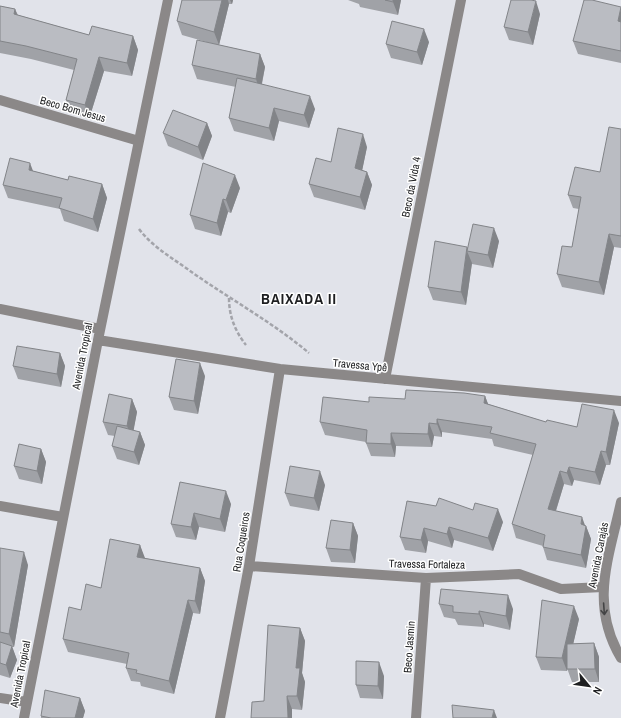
<svg xmlns="http://www.w3.org/2000/svg" width="621" height="718" font-family="'Archivo Narrow',sans-serif">
  <style>
    .lines { fill: none; stroke-linecap: round; stroke-linejoin: round }
    .path { stroke: #a3a4aa; stroke-width: 2.5; stroke-dasharray: 4 2; stroke-linecap: butt }
    .minor { stroke: #8b8888; stroke-width: 10 }
    .tertiary { stroke: #8b8888; stroke-width: 10 }
    .wall { fill: #a0a2a7 }
    .shaded-wall { fill: #828488 }
    .building { fill: #babcc2; stroke: #828488 }
    .oneway { stroke: #444445 }
    .labels { text-anchor: middle; dominant-baseline: central; stroke-width: 3; stroke-linejoin: round; paint-order: stroke }
    .street-label { font-size: 11px; fill: #1e1f21; stroke: #fff }
    .district-label { font-size: 15px; font-weight: bold; letter-spacing: 1px; fill: #1e1f21; stroke: #fff }
  </style>
  <rect width="100%" height="100%" fill="#e1e3ea"/>
  <g class="lines">
    <path class="path" d="M 139,229 C 152,246 169,256 186,268 C 226,297 271,321 309,353
      M 229,298 C 229,316 235,331 246,345"/>
    <path class="minor" d="M 0,100 L 139,141
      M 0,309 L 100,329
      M 98,340 L 280,369 L 621,401
      M 385,379 L 461,0
      M 0,506 L 63,517
      M 249,566 L 426,578 L 519,574 L 561,589 L 603,587
      M 0,698 L 27,702
      M 24,718 L 98,340 L 168,0
      M 220,718 L 249,566 L 280,369
      M 416,718 L 426,578"/>
    <path class="tertiary" d="M 621,502 C 609,558 589,604 621,658"/>
  </g>
  <path class="wall" d="M 182,0 L 233,0 L 232,4 L 229,4 L 219,45 L 260,54 L 265,67 L 262,84 L 315,109 L 309,128 L 279,121 L 274,141 L 234,131 L 229,118 L 236,87 L 197,79 L 192,65 L 217,45 L 182,35 L 177,21 Z
    M 348,0 L 401,0 L 398,15 L 360,7 L 359,4 Z
    M 0,6 L 15,9 L 18,15 L 89,35 L 133,36 L 138,50 L 132,76 L 104,71 L 89,119 L 71,113 L 66,100 L 74,70 L 31,59 L 0,53 Z
    M 621,7 L 621,63 L 578,54 L 573,41 Z
    M 540,14 L 533,45 L 509,40 L 504,27 Z
    M 429,42 L 422,65 L 391,58 L 386,44 Z
    M 207,123 L 212,136 L 203,160 L 168,146 L 163,133 Z
    M 621,129 L 621,248 L 614,247 L 604,295 L 562,287 L 557,274 L 572,247 L 579,209 L 573,208 L 568,195 L 600,172 Z
    M 367,147 L 362,170 L 367,172 L 372,185 L 365,210 L 314,197 L 309,184 L 331,162 Z
    M 33,171 L 68,180 L 102,184 L 107,198 L 98,232 L 64,221 L 60,209 L 8,198 L 3,185 Z
    M 240,188 L 231,213 L 228,212 L 221,236 L 195,229 L 190,215 Z
    M 499,241 L 493,268 L 472,264 L 472,263 L 466,305 L 433,300 L 428,287 L 468,248 Z
    M 60,353 L 65,366 L 61,387 L 18,379 L 13,366 Z
    M 205,376 L 198,414 L 174,410 L 169,397 Z
    M 485,396 L 488,404 L 546,422 L 577,427 L 619,423 L 610,465 L 606,465 L 600,485 L 574,480 L 572,486 L 564,484 L 556,511 L 586,526 L 591,539 L 586,568 L 547,560 L 543,547 L 543,546 L 516,538 L 512,524 L 533,455 L 494,446 L 492,439 L 442,432 L 442,437 L 434,436 L 432,447 L 396,446 L 395,457 L 371,456 L 366,443 L 366,442 L 325,435 L 320,422 L 369,402 L 405,399 Z
    M 132,399 L 137,412 L 133,431 L 140,432 L 145,445 L 139,465 L 117,459 L 112,446 L 115,436 L 108,435 L 103,422 Z
    M 41,449 L 46,462 L 42,484 L 19,479 L 14,466 Z
    M 180,482 L 231,504 L 225,532 L 199,527 L 196,540 L 176,537 L 171,524 Z
    M 325,485 L 319,511 L 290,506 L 285,493 Z
    M 407,501 L 503,522 L 493,551 L 454,540 L 452,548 L 428,541 L 426,553 L 405,550 L 400,537 Z
    M 353,523 L 358,536 L 355,563 L 331,562 L 326,548 Z
    M 140,545 L 144,558 L 200,568 L 205,581 L 200,614 L 193,613 L 174,694 L 141,686 L 140,682 L 131,681 L 126,668 L 127,664 L 68,652 L 63,639 L 81,610 Z
    M 0,548 L 28,565 L 14,647 L 12,647 L 17,660 L 10,678 L 0,675 Z
    M 439,604 L 513,609 L 510,630 L 484,624 L 484,627 L 458,625 L 455,619 L 444,617 Z
    M 579,619 L 573,644 L 594,643 L 599,657 L 599,682 L 572,682 L 567,668 L 567,671 L 541,670 L 536,657 Z
    M 300,628 L 305,641 L 302,673 L 305,682 L 302,710 L 292,709 L 264,701 Z
    M 384,676 L 383,699 L 360,698 L 356,685 Z
    M 80,698 L 85,711 L 83,718 L 41,718 L 41,716 Z"/>
  <path class="shaded-wall" d="M 222,0 L 228,0 L 229,4 L 219,45 L 214,32 Z
    M 230,0 L 233,0 L 232,4 Z
    M 393,0 L 401,0 L 398,15 L 393,2 Z
    M 536,1 L 540,14 L 533,45 L 528,32 Z
    M 621,8 L 621,31 L 618,21 Z
    M 15,9 L 20,22 L 14,14 Z
    M 424,29 L 429,42 L 422,65 L 417,52 Z
    M 133,36 L 138,50 L 132,76 L 127,63 Z
    M 260,54 L 265,67 L 260,92 L 256,79 Z
    M 99,57 L 104,71 L 89,119 L 85,105 Z
    M 310,96 L 315,109 L 309,128 L 304,115 Z
    M 274,108 L 279,121 L 274,141 L 269,128 Z
    M 207,123 L 212,136 L 203,160 L 198,147 Z
    M 363,134 L 367,147 L 360,181 L 355,168 Z
    M 30,163 L 35,176 L 29,170 Z
    M 367,172 L 372,185 L 365,210 L 360,197 Z
    M 235,175 L 240,188 L 231,213 L 226,200 Z
    M 102,184 L 107,198 L 98,232 L 93,219 Z
    M 223,199 L 228,212 L 221,236 L 217,223 Z
    M 494,228 L 499,241 L 493,268 L 488,255 Z
    M 609,234 L 614,247 L 604,295 L 599,282 Z
    M 467,247 L 469,251 L 467,251 L 472,263 L 466,305 L 461,292 Z
    M 60,353 L 65,366 L 61,387 L 57,374 Z
    M 200,363 L 205,376 L 198,414 L 194,401 Z
    M 485,396 L 490,409 L 484,403 Z
    M 132,399 L 137,412 L 132,439 L 127,426 Z
    M 614,410 L 619,423 L 610,465 L 606,452 Z
    M 437,419 L 442,432 L 442,437 L 437,424 Z
    M 429,423 L 434,436 L 432,447 L 428,434 Z
    M 140,432 L 145,445 L 139,465 L 134,452 Z
    M 391,433 L 396,446 L 395,457 L 391,444 Z
    M 41,449 L 46,462 L 42,484 L 37,471 Z
    M 601,451 L 606,465 L 600,485 L 595,472 Z
    M 569,467 L 574,480 L 572,486 L 567,473 Z
    M 320,471 L 325,485 L 319,511 L 314,498 Z
    M 560,471 L 564,484 L 552,523 L 548,509 Z
    M 226,491 L 231,504 L 225,532 L 220,519 Z
    M 498,509 L 503,522 L 493,551 L 488,538 Z
    M 194,513 L 199,527 L 196,540 L 191,527 Z
    M 582,517 L 586,528 L 586,526 L 591,539 L 586,568 L 581,555 L 581,524 Z
    M 353,523 L 358,536 L 355,563 L 350,550 Z
    M 449,527 L 454,540 L 452,548 L 447,534 Z
    M 424,528 L 428,541 L 426,553 L 421,540 Z
    M 140,545 L 145,558 L 142,570 L 137,557 Z
    M 24,552 L 28,565 L 14,647 L 9,634 Z
    M 200,568 L 205,581 L 200,614 L 195,601 Z
    M 508,595 L 513,609 L 510,630 L 506,616 Z
    M 188,600 L 193,613 L 174,694 L 169,681 Z
    M 574,606 L 579,619 L 567,671 L 562,658 Z
    M 479,611 L 484,624 L 484,627 L 479,614 Z
    M 300,628 L 305,641 L 302,673 L 305,682 L 302,710 L 297,696 L 296,668 Z
    M 594,643 L 599,657 L 599,682 L 595,669 Z
    M 12,646 L 17,660 L 10,678 L 6,665 Z
    M 379,662 L 384,676 L 383,699 L 378,686 Z
    M 287,696 L 292,709 L 292,718 L 288,718 Z
    M 80,698 L 85,711 L 83,718 L 75,718 Z
    M 494,710 L 497,718 L 492,718 Z"/>
  <path class="building" d="M 182,0 L 222,0 L 214,32 L 177,21 Z
    M 385,0 L 393,0 L 393,2 Z
    M 511,0 L 531,0 L 536,1 L 528,32 L 504,27 Z
    M 584,0 L 592,0 L 621,7 L 618,21 L 621,22 L 621,51 L 573,41 Z
    M 0,6 L 15,9 L 14,14 L 89,35 L 92,26 L 133,36 L 127,63 L 99,57 L 85,105 L 66,100 L 77,59 L 26,46 L 0,41 Z
    M 392,21 L 424,29 L 417,52 L 386,44 Z
    M 197,40 L 260,54 L 256,79 L 192,65 Z
    M 237,78 L 310,96 L 304,115 L 274,108 L 269,128 L 229,118 Z
    M 173,110 L 207,123 L 198,147 L 163,133 Z
    M 609,127 L 621,129 L 621,236 L 609,234 L 599,282 L 557,274 L 562,246 L 572,247 L 581,197 L 568,195 L 575,167 L 600,172 Z
    M 338,128 L 363,134 L 355,168 L 367,172 L 360,197 L 309,184 L 316,158 L 331,162 Z
    M 10,158 L 30,163 L 29,170 L 68,180 L 69,176 L 102,184 L 93,219 L 59,208 L 62,198 L 3,185 Z
    M 203,163 L 235,175 L 226,200 L 223,199 L 217,223 L 190,215 Z
    M 473,224 L 494,228 L 488,255 L 467,251 Z
    M 435,241 L 467,247 L 461,292 L 428,287 Z
    M 17,346 L 60,353 L 57,374 L 13,366 Z
    M 176,359 L 200,363 L 194,401 L 169,397 Z
    M 406,390 L 464,393 L 485,396 L 484,403 L 546,422 L 547,420 L 577,427 L 582,404 L 614,410 L 606,452 L 601,451 L 595,472 L 569,467 L 567,473 L 560,471 L 548,509 L 582,517 L 581,524 L 586,526 L 581,555 L 543,547 L 545,535 L 512,524 L 536,444 L 490,433 L 492,427 L 437,419 L 437,424 L 429,423 L 428,434 L 391,433 L 391,444 L 366,443 L 367,430 L 320,422 L 323,397 L 369,402 L 369,397 L 405,399 Z
    M 109,394 L 132,399 L 127,426 L 103,422 Z
    M 117,426 L 140,432 L 134,452 L 112,446 Z
    M 19,444 L 41,449 L 37,471 L 14,466 Z
    M 290,466 L 320,471 L 314,498 L 285,493 Z
    M 180,482 L 226,491 L 220,519 L 194,513 L 191,527 L 171,524 Z
    M 439,498 L 473,510 L 475,503 L 498,509 L 488,538 L 449,527 L 447,534 L 424,528 L 421,540 L 400,537 L 407,501 L 436,506 Z
    M 331,520 L 353,523 L 350,550 L 326,548 Z
    M 110,539 L 140,545 L 137,557 L 200,568 L 195,601 L 188,600 L 169,681 L 136,673 L 137,670 L 126,668 L 129,653 L 63,639 L 69,607 L 81,610 L 86,584 L 101,588 Z
    M 0,548 L 24,552 L 9,634 L 0,632 Z
    M 441,589 L 508,595 L 506,616 L 479,611 L 479,614 L 453,612 L 453,606 L 439,604 Z
    M 542,600 L 574,606 L 562,658 L 536,657 Z
    M 268,625 L 300,628 L 296,668 L 300,668 L 297,696 L 287,696 L 288,718 L 251,718 L 252,702 L 264,701 Z
    M 0,642 L 12,646 L 6,665 L 0,663 Z
    M 594,643 L 595,669 L 567,669 L 567,644 Z
    M 356,661 L 379,662 L 378,686 L 356,685 Z
    M 45,690 L 80,698 L 75,718 L 51,718 L 41,716 Z
    M 452,705 L 494,710 L 492,718 L 453,718 Z"/>
  <defs><path id="oneway-shaft" d="M-6 0H5M1.5-3L5.5 0L1.5 3" fill="none" stroke-width="1.6" stroke-linecap="round" stroke-linejoin="round"/></defs>
  <use class="oneway" href="#oneway-shaft" transform="translate(604 609) rotate(86)"/>
  <g class="labels">
    <g class="street-label">
      <text transform="translate(73 109) rotate(16)">Beco Bom Jesus</text>
      <text transform="translate(411 187) rotate(-79)">Beco da Vida 4</text>
      <text transform="translate(82 356) rotate(-79)">Avenida Tropical</text>
      <text transform="translate(360 365) rotate(5)">Travessa Ypê</text>
      <text transform="translate(241 542) rotate(-81)">Rua Coqueiros</text>
      <text transform="translate(598 555) rotate(-79)">Avenida Carajás</text>
      <text transform="translate(427 564) rotate(1)">Travessa Fortaleza</text>
      <text transform="translate(409 647) rotate(-86)">Beco Jasmin</text>
      <text transform="translate(20 674) rotate(-79)">Avenida Tropical</text>
    </g>
    <g class="district-label">
      <text x="299" y="298">BAIXADA II</text>
    </g>
  </g>
  <g transform="translate(589 686) rotate(119)" stroke="#ffffff" stroke-width="3" paint-order="stroke">
  <path d="M0-3L7 15L0 10L-7 15Z" fill="#1e1f21"/>
  <text y="-6" font-size="11" font-weight="bold" text-anchor="middle" fill="#1e1f21">N</text>
  </g>
</svg>
